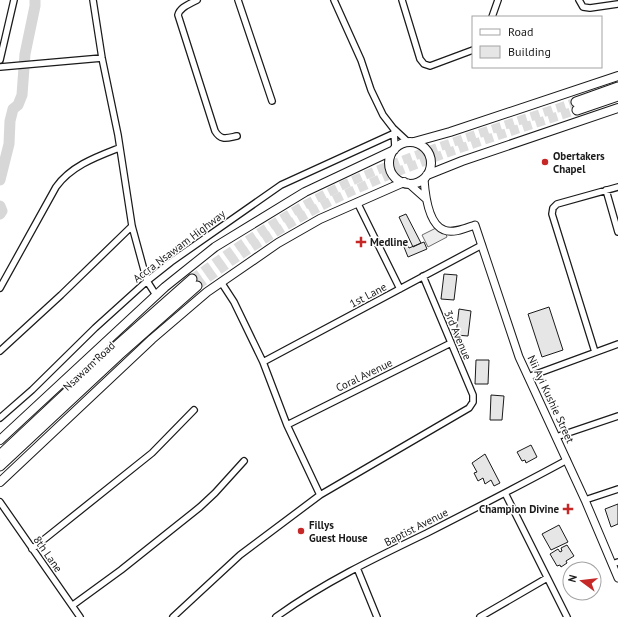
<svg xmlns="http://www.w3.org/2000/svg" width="618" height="617" font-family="'PT Sans',sans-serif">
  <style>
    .built { fill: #ededed; stroke: #6a6a6a }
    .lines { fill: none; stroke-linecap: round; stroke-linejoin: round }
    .river { stroke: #d7d7d7; stroke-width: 11 }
    .building { fill: #e6e6e6; stroke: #1a1a1a }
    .trunk-tunnel { stroke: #ddd; stroke-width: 9; stroke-dasharray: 9 4.5; stroke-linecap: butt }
    .minor-casing { stroke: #1a1a1a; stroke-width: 8 }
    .tertiary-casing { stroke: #1a1a1a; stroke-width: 9 }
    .secondary-casing { stroke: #1a1a1a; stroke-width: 10 }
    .trunk-casing { stroke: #1a1a1a; stroke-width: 11 }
    .minor { stroke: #fff; stroke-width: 5.5 }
    .tertiary { stroke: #fff; stroke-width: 7 }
    .secondary { stroke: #fff; stroke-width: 8 }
    .trunk { stroke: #fff; stroke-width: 9 }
    .poi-dot { fill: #c62828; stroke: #fff; stroke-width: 1.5 }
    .labels { text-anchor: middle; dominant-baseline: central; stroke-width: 3; stroke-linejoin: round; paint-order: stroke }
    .poi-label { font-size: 11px; font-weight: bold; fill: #1a1a1a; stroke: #fff; text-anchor: start }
    .street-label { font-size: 11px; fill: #1a1a1a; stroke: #fff }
  </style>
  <rect width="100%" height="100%" fill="#fff"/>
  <path class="built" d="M 438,227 L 441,233 L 445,231 L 447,237 L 428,247 L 422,235 Z"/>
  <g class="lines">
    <path class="river" d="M 0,180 L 9,144 L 10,121 L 13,109 L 18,105 L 22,95 L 25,54 L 35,6 L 35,0
      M 0,206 L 2,211 L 0,214"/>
  </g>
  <path class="building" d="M 406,214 L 421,243 L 413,247 L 399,217 Z
    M 424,242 L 427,249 L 408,257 L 404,247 L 408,246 L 409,248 Z
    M 444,274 L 457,275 L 454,300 L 441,299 Z
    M 549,307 L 563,350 L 542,357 L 528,314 Z
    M 459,309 L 471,311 L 468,336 L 456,335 Z
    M 476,360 L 489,360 L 488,384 L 475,384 Z
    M 491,395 L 504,396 L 502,420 L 490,420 Z
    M 531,445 L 537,457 L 526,463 L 525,460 L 522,461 L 517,452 Z
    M 485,454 L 500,483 L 494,486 L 491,480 L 485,484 L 483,478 L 478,481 L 474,473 L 477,472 L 472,463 Z
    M 618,504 L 618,524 L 611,527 L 605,509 Z
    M 559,525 L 568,542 L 551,550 L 542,534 Z
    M 567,545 L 574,556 L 566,561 L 567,563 L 561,567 L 560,565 L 557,566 L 550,554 L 558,549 L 560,552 L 562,551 L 561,548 Z"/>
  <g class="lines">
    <path class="trunk-tunnel" d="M 192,279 C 243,242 295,207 352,181 C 424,149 501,127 576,102
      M 197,286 C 250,247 305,211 366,185 C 434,155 506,133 577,110"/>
    <g class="minor-casing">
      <path id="minor" d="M 93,0 L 102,58 L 118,135 L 132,226 L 147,281 L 156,295
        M 197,0 C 190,4 180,7 178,15 L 215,131 C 221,141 227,138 237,136
        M 238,0 L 272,101
        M 334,0 L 361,60 L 371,90 L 383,115 L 393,128 L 408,142
        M 402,0 L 420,59 L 424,64 L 430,66 L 473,50
        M 579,0 L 583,7 L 590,8 L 618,4
        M 492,17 L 498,0
        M 0,60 L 14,0
        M 0,67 L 102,58
        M 394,130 L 395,148
        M 606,190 L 618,232
        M 357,202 L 400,289
        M 221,282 L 234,302 L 263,362 L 287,425 L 320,495
        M 0,288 L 56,187 C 71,166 96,157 119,148
        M 0,351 L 61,295 L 132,226
        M 595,352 L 552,214 L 553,208 L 557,204 L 618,187
        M 263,362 L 482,245
        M 528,377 L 618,344
        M 0,418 L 32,390 L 95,328 L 147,281 L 171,262 L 281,185 L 397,132
        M 287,425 L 451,343
        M 556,437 L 618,416
        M 505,493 L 567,617
        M 585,500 L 618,489
        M 0,502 L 80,617
        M 32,549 L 152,453 L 194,410
        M 612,564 L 618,562
        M 357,568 L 377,617
        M 73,605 L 121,570 L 200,507 L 215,493 L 244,461
        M 173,617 L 240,555 L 320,495 L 469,408 L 473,402 L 473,395 L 423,276
        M 276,617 C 323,583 375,558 427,533 C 474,509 521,485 567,460
        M 480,617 L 547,578"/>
    </g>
    <g class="tertiary-casing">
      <path id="tertiary" d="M 424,179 C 425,193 428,224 444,230 C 453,234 466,228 475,225 L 519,357 L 585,500 L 618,578
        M 408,183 L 426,199"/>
    </g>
    <g class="secondary-casing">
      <path id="secondary" d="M 414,142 L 450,132 L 618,76
        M389 163a21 21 0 1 1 42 0a21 21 0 1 1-42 0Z
        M 427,175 L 462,161 L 618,108
        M 0,440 L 165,287 L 215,247 L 305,192 L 394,150
        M 0,482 L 152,339 L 207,292 L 278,243 L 320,219 L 404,182"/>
    </g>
    <g class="trunk-casing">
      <path id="trunk" d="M 576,102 L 618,87
        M 577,110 L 618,96
        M 0,455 L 114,348 L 192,279
        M 0,466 L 119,355 L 197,286"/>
    </g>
    <use href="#minor" class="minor"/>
    <use href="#tertiary" class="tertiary"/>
    <use href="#secondary" class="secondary"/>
    <use href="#trunk" class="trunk"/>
  </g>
  <g class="poi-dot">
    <circle cx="545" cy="162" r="4"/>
    <path d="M359 236h4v4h4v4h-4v4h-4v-4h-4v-4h4z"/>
    <path d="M566 503h4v4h4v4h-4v4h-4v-4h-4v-4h4z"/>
    <circle cx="301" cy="531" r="4"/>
  </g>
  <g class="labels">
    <g class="poi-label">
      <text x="553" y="156">Obertakers<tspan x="553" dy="13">Chapel</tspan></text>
      <text x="370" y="242">Medline</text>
      <text x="559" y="509" text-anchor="end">Champion Divine</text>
      <text x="309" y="525">Fillys<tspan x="309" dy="13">Guest House</tspan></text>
    </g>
    <g class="street-label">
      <text transform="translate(179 246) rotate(-37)">Accra Nsawam Highway</text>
      <text transform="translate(368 295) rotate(-28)">1st Lane</text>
      <text transform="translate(458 335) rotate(67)">3rd Avenue</text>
      <text transform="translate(89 366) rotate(-43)">Nsawam Road</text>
      <text transform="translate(364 375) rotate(-26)">Coral Avenue</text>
      <text transform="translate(551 399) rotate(65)">Nii Ayi Kushie Street</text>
      <text transform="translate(416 527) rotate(-27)">Baptist Avenue</text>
      <text transform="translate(48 554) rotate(55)">8th Lane</text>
    </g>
  </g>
  <rect x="472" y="16" width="130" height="52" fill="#ffffff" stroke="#a3a3a3"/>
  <rect x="480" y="29" width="20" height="6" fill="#ffffff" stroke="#a3a3a3"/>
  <text x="508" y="36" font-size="12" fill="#1a1a1a">Road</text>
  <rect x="480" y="46" width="20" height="12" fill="#e6e6e6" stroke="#a3a3a3"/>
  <text x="508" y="56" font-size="12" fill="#1a1a1a">Building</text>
  <g transform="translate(582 581) rotate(285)"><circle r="19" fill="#ffffff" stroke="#a3a3a3"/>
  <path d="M0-3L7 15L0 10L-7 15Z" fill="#c62828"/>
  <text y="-6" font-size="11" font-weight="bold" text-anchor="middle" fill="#1a1a1a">N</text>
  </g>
</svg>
